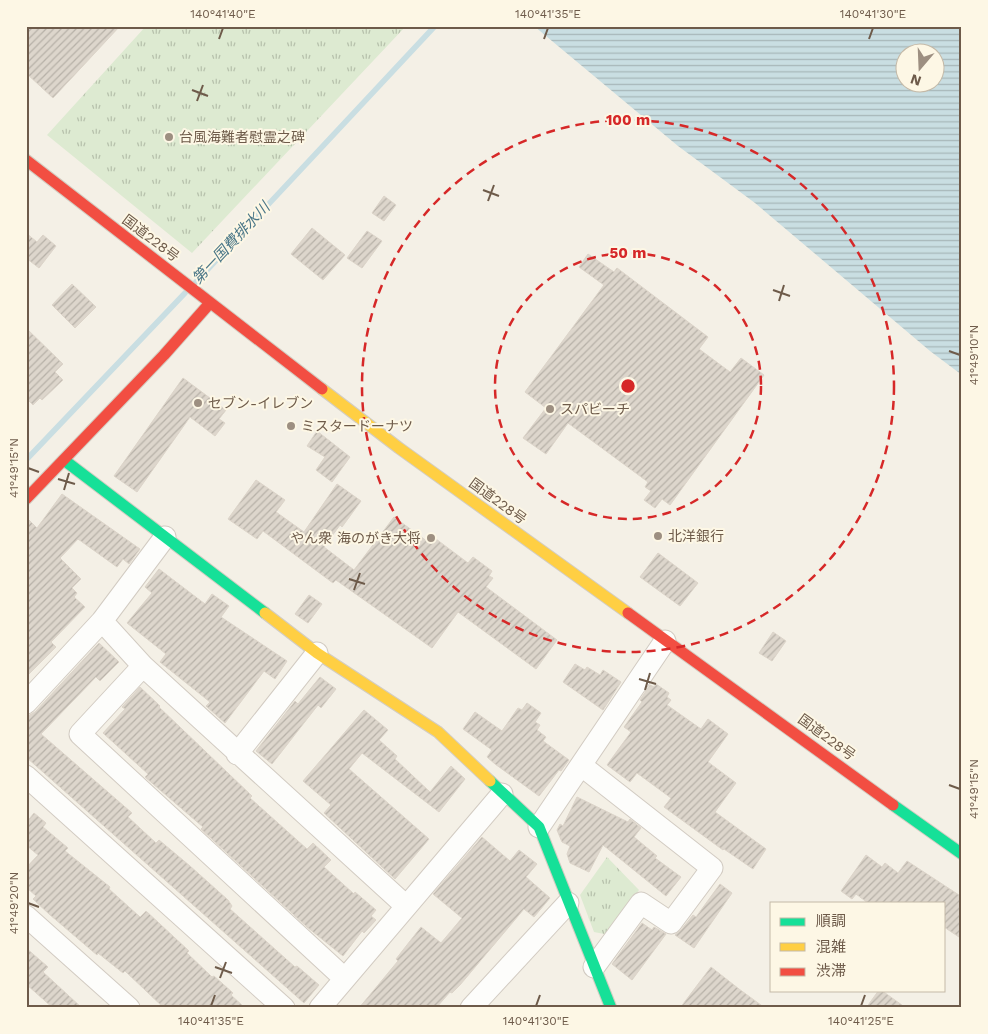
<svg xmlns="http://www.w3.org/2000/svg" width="988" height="1034" font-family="'Work Sans','Noto Sans JP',sans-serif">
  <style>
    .grass { fill: url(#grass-tufts) }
    .water { fill: url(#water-rules); fill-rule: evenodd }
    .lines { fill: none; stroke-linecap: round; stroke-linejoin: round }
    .stream { stroke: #c9dee2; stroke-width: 5.5 }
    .building { fill: url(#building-hatch); stroke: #dcd4c9 }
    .street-casing { stroke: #d2cbc2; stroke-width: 23 }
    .fast-casing { stroke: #d3cdc2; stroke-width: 13 }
    .slow-casing { stroke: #d3cdc2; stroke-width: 13 }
    .jam-casing { stroke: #d3cdc2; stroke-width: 13 }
    .street { stroke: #fdfdfb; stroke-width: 21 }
    .fast { stroke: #16e098; stroke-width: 11 }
    .slow { stroke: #ffcf43; stroke-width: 11 }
    .jam { stroke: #f24e42; stroke-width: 11 }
    .ticks { fill: none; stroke: #6e5b4a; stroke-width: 2 }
    .ring { fill: none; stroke: #d62828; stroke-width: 2.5; stroke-dasharray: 9 6 }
    .poi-dot { fill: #9d8f81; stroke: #fdf7e5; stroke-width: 2 }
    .labels { text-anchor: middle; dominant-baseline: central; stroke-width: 4; stroke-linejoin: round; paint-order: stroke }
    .poi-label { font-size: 14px; fill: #6e5b4a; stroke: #fdf7e5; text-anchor: start }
    .street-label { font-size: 14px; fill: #6e5b4a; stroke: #fdf7e5 }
    .water-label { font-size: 15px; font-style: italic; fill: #497687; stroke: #fdf7e5 }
    .centre { fill: #d62828; stroke: #fdf7e5; stroke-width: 2.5 }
    .ring-label { font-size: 15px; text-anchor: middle; font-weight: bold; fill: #d62828; stroke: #fdf7e5; stroke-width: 4; stroke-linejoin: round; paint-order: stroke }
    .neatline { fill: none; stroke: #6e5b4a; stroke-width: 2 }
    .ticks-label { font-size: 12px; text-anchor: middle; fill: #6e5b4a }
  </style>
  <defs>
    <pattern id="grass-tufts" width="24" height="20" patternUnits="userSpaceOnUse" patternTransform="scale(1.25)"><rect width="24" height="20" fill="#ddead1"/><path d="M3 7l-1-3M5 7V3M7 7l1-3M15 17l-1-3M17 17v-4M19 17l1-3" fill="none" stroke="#b7c1ac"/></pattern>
    <pattern id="water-rules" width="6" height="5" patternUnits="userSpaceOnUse" patternTransform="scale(1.25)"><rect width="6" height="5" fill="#c9dee2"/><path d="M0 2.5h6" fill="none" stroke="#a7b7b9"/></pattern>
    <pattern id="building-hatch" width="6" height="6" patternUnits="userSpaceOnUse" patternTransform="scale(1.25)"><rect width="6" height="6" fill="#ddd6cc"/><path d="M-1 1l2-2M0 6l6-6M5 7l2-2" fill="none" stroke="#b7b1a8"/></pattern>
  </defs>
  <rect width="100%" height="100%" fill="#f4f0e6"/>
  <path class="grass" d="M 146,26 L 406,26 L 192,253 L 47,135 Z
    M 607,857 L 639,890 L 609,935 L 594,932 L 580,895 Z"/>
  <path class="water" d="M 534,26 L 962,26 L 962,375 L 930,351 L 755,203 L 678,146 ZM 906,52 L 936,52 L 936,82 L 906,82 Z"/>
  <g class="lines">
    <path class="stream" d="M 195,283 L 435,26
      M 26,460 L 185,293"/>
  </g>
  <path class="building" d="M 26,26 L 120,26 L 53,98 L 26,73 Z
    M 384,196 L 396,205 L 384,221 L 372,213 Z
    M 312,228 L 345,255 L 323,280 L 291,254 Z
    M 367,231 L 382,241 L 362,268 L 347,258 Z
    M 26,233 L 37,242 L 43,235 L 56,246 L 39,268 L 26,258 Z
    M 588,254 L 614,272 L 617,268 L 708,337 L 699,349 L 730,372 L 741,358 L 764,375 L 670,505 L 662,499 L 655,508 L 644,500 L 651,491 L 645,487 L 648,482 L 568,423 L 546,454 L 523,438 L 546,408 L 525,392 L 604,285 L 579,267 Z
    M 72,284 L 96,307 L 75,328 L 52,305 Z
    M 26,328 L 63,364 L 55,372 L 63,380 L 42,400 L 40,398 L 33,405 L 26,398 Z
    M 183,378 L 226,410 L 219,419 L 225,423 L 215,436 L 190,417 L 137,492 L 114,476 Z
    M 317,431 L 350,457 L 332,482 L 316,470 L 325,457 L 307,446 Z
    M 256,480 L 285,500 L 276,512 L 304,532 L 337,484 L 361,501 L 342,527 L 340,525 L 324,547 L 354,570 L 394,517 L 428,542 L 432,536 L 468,563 L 473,557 L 492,571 L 489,576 L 493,578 L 486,587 L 557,640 L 536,669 L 458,612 L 432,648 L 336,580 L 333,583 L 263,531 L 257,539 L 228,519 Z
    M 62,494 L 140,549 L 129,564 L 123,559 L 117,567 L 78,539 L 60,558 L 81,579 L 72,588 L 77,593 L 74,597 L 85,607 L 51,642 L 56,647 L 26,677 L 26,517 L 37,528 Z
    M 658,553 L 698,583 L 680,606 L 640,577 Z
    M 159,569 L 205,604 L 212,594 L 229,606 L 221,617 L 287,661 L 275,679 L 264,671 L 225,723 L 206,706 L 210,702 L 160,662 L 166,654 L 127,623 L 152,593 L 145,587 Z
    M 309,595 L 322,604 L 308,623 L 295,614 Z
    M 773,632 L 786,641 L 772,661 L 759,653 Z
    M 99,643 L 119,662 L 100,681 L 96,677 L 41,734 L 132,813 L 128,817 L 156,843 L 159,840 L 190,866 L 228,900 L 232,906 L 230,909 L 295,967 L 297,966 L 319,985 L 304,1003 L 26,757 L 26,717 L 35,712 Z
    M 575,664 L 585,670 L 587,667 L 600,675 L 603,670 L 621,682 L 603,710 L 563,682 Z
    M 320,677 L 336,689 L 321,708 L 318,705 L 272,764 L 256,751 L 295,701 L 298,704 Z
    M 656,684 L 669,693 L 667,697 L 671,700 L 667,705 L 701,729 L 708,719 L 728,734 L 708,762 L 736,783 L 715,812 L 766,849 L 753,869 L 724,849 L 723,850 L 664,807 L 671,798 L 637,773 L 630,782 L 607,765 L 631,732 L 624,727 L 642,702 L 640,700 L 650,685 L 654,687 Z
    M 140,687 L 160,706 L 159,707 L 252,796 L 250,798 L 307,849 L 313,843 L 331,860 L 324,867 L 354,894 L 355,892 L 376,910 L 371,916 L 376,920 L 364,933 L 362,931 L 343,956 L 307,927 L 201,829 L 203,827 L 145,777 L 148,774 L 103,733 L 125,709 L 122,707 Z
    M 527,703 L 541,713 L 535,722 L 540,725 L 537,730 L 546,737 L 543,741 L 569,760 L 561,771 L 559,770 L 539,796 L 495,764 L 487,757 L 492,750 L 463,729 L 475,712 L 502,731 L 518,708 L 522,710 Z
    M 364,710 L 388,730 L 379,740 L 397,756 L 395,759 L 430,792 L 451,766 L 465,779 L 439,812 L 362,753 L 349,769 L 429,839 L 395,879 L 324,813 L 331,805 L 303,781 Z
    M 577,797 L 628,822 L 630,819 L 641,828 L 634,837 L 657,856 L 655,858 L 681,877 L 666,896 L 603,845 L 589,872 L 570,863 L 567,854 L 570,846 L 562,842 L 557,830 L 560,824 L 563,826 Z
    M 34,813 L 46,823 L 43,827 L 68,848 L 65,851 L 110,887 L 109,889 L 140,917 L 146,911 L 189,951 L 187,953 L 212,977 L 214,976 L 233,993 L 231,995 L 245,1008 L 164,1008 L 125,971 L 123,973 L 98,953 L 97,955 L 49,914 L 33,899 L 36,896 L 26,887 L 26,868 L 38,855 L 26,845 L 26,823 Z
    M 482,837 L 510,861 L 519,850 L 537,864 L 526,877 L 550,898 L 534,917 L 524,909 L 460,985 L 452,993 L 450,992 L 436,1008 L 359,1008 L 398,961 L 396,959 L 421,927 L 441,943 L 462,918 L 433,894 Z
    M 866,855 L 882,867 L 885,863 L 898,873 L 907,861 L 962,897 L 962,939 L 944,927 L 944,903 L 868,903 L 856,894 L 852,899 L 841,891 Z
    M 720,884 L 732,893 L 694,948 L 675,935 L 681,930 L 693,915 L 696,917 Z
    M 642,923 L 652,930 L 654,927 L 666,934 L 632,980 L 612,964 Z
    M 26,948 L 48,967 L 43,972 L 82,1008 L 53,1008 L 26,984 Z
    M 711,967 L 739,989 L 765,1008 L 680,1008 Z
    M 879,990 L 881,990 L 906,1008 L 866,1008 Z"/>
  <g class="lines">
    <g class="street-casing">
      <path id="street" d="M 102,621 L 143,666 L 406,906
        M 143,666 L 80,734 L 344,978
        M 26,703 L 102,621 L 165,537
        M 237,754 L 317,653
        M 582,766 L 712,868 L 671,923 L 641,903 L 594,967
        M 26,776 L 284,1008
        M 539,827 L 665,641
        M 26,916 L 129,1008
        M 320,1008 L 502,794
        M 471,1008 L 568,903"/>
    </g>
    <g class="fast-casing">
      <path id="fast" d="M 64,460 L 265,613
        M 490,781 L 539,827 L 611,1008
        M 893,805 L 962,854"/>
    </g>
    <g class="slow-casing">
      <path id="slow" d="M 322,389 L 399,448 L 628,613
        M 265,613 L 317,653 L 438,732 L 490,781"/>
    </g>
    <g class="jam-casing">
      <path id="jam" d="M 26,160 L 322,389
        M 26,499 L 164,355 L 210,303
        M 628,613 L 893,805"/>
    </g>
    <use href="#street" class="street"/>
    <use href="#fast" class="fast"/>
    <use href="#slow" class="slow"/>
    <use href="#jam" class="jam"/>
  </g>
  <path class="ticks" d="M 219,39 L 223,28M 544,39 L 548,28M 869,39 L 873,28M 192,90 L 208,96M 197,101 L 203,85M 483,190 L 499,196M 488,201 L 494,185M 773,290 L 790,296M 779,301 L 784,285M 949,351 L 960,355M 28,468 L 39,472M 58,479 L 75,484M 64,490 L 69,473M 349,579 L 365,584M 354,590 L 360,573M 639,679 L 656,684M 645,690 L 650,673M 949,785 L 960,789M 28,903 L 39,907M 215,967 L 232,973M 220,978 L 226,962M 211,1006 L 215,995M 536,1006 L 540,995M 861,1006 L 865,995"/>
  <g class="ring">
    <circle cx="628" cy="386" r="133"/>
    <circle cx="628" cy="386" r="266"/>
  </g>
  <g class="poi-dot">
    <circle cx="169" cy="137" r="5"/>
    <circle cx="198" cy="403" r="5"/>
    <circle cx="550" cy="409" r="5"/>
    <circle cx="291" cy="426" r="5"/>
    <circle cx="658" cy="536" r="5"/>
    <circle cx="431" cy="538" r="5"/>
  </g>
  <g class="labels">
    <g class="poi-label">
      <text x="179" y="137">台風海難者慰霊之碑</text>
      <text x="208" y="403">セブン-イレブン</text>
      <text x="560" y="409">スパビーチ</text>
      <text x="301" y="426">ミスタードーナツ</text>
      <text x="668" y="536">北洋銀行</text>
      <text x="421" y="538" text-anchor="end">やん衆 海のがき大将</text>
    </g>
    <g class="street-label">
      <text transform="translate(151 238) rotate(37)">国道228号</text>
      <text transform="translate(498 501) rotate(36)">国道228号</text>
      <text transform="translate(827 737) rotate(36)">国道228号</text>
    </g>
    <g class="water-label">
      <text transform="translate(231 243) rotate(-47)">第一国費排水川</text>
    </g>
  </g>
  <circle cx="628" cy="386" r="8" class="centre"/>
  <g class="ring-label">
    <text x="628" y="125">100 m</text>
    <text x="628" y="258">50 m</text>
  </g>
  <rect width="988" height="1034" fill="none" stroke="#fdf7e5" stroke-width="55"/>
  <rect x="770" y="902" width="175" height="90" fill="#fdf7e5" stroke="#c4b9a7"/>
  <rect x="780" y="918" width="25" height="8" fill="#16e098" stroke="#c4b9a7"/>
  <text x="816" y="926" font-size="15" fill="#6e5b4a">順調</text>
  <rect x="780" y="943" width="25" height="8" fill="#ffcf43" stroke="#c4b9a7"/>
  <text x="816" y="952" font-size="15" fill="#6e5b4a">混雑</text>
  <rect x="780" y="968" width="25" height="8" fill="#f24e42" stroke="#c4b9a7"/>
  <text x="816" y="976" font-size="15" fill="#6e5b4a">渋滞</text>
  <g transform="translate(920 68) rotate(199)"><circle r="24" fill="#fdf7e5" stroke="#c4b9a7"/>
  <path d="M0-4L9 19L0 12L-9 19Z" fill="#9d8f81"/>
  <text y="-8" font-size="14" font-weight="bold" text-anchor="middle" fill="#6e5b4a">N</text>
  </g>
  <rect x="28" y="28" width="932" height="978" class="neatline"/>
  <g class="ticks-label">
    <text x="223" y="18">140°41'40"E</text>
    <text x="548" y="18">140°41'35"E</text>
    <text x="873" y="18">140°41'30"E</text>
    <text transform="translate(974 355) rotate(-90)" y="4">41°49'10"N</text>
    <text transform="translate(14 468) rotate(-90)" y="4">41°49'15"N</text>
    <text transform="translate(974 789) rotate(-90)" y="4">41°49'15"N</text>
    <text transform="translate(14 903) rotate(-90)" y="4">41°49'20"N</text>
    <text x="211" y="1025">140°41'35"E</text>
    <text x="536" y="1025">140°41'30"E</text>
    <text x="861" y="1025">140°41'25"E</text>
  </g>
</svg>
